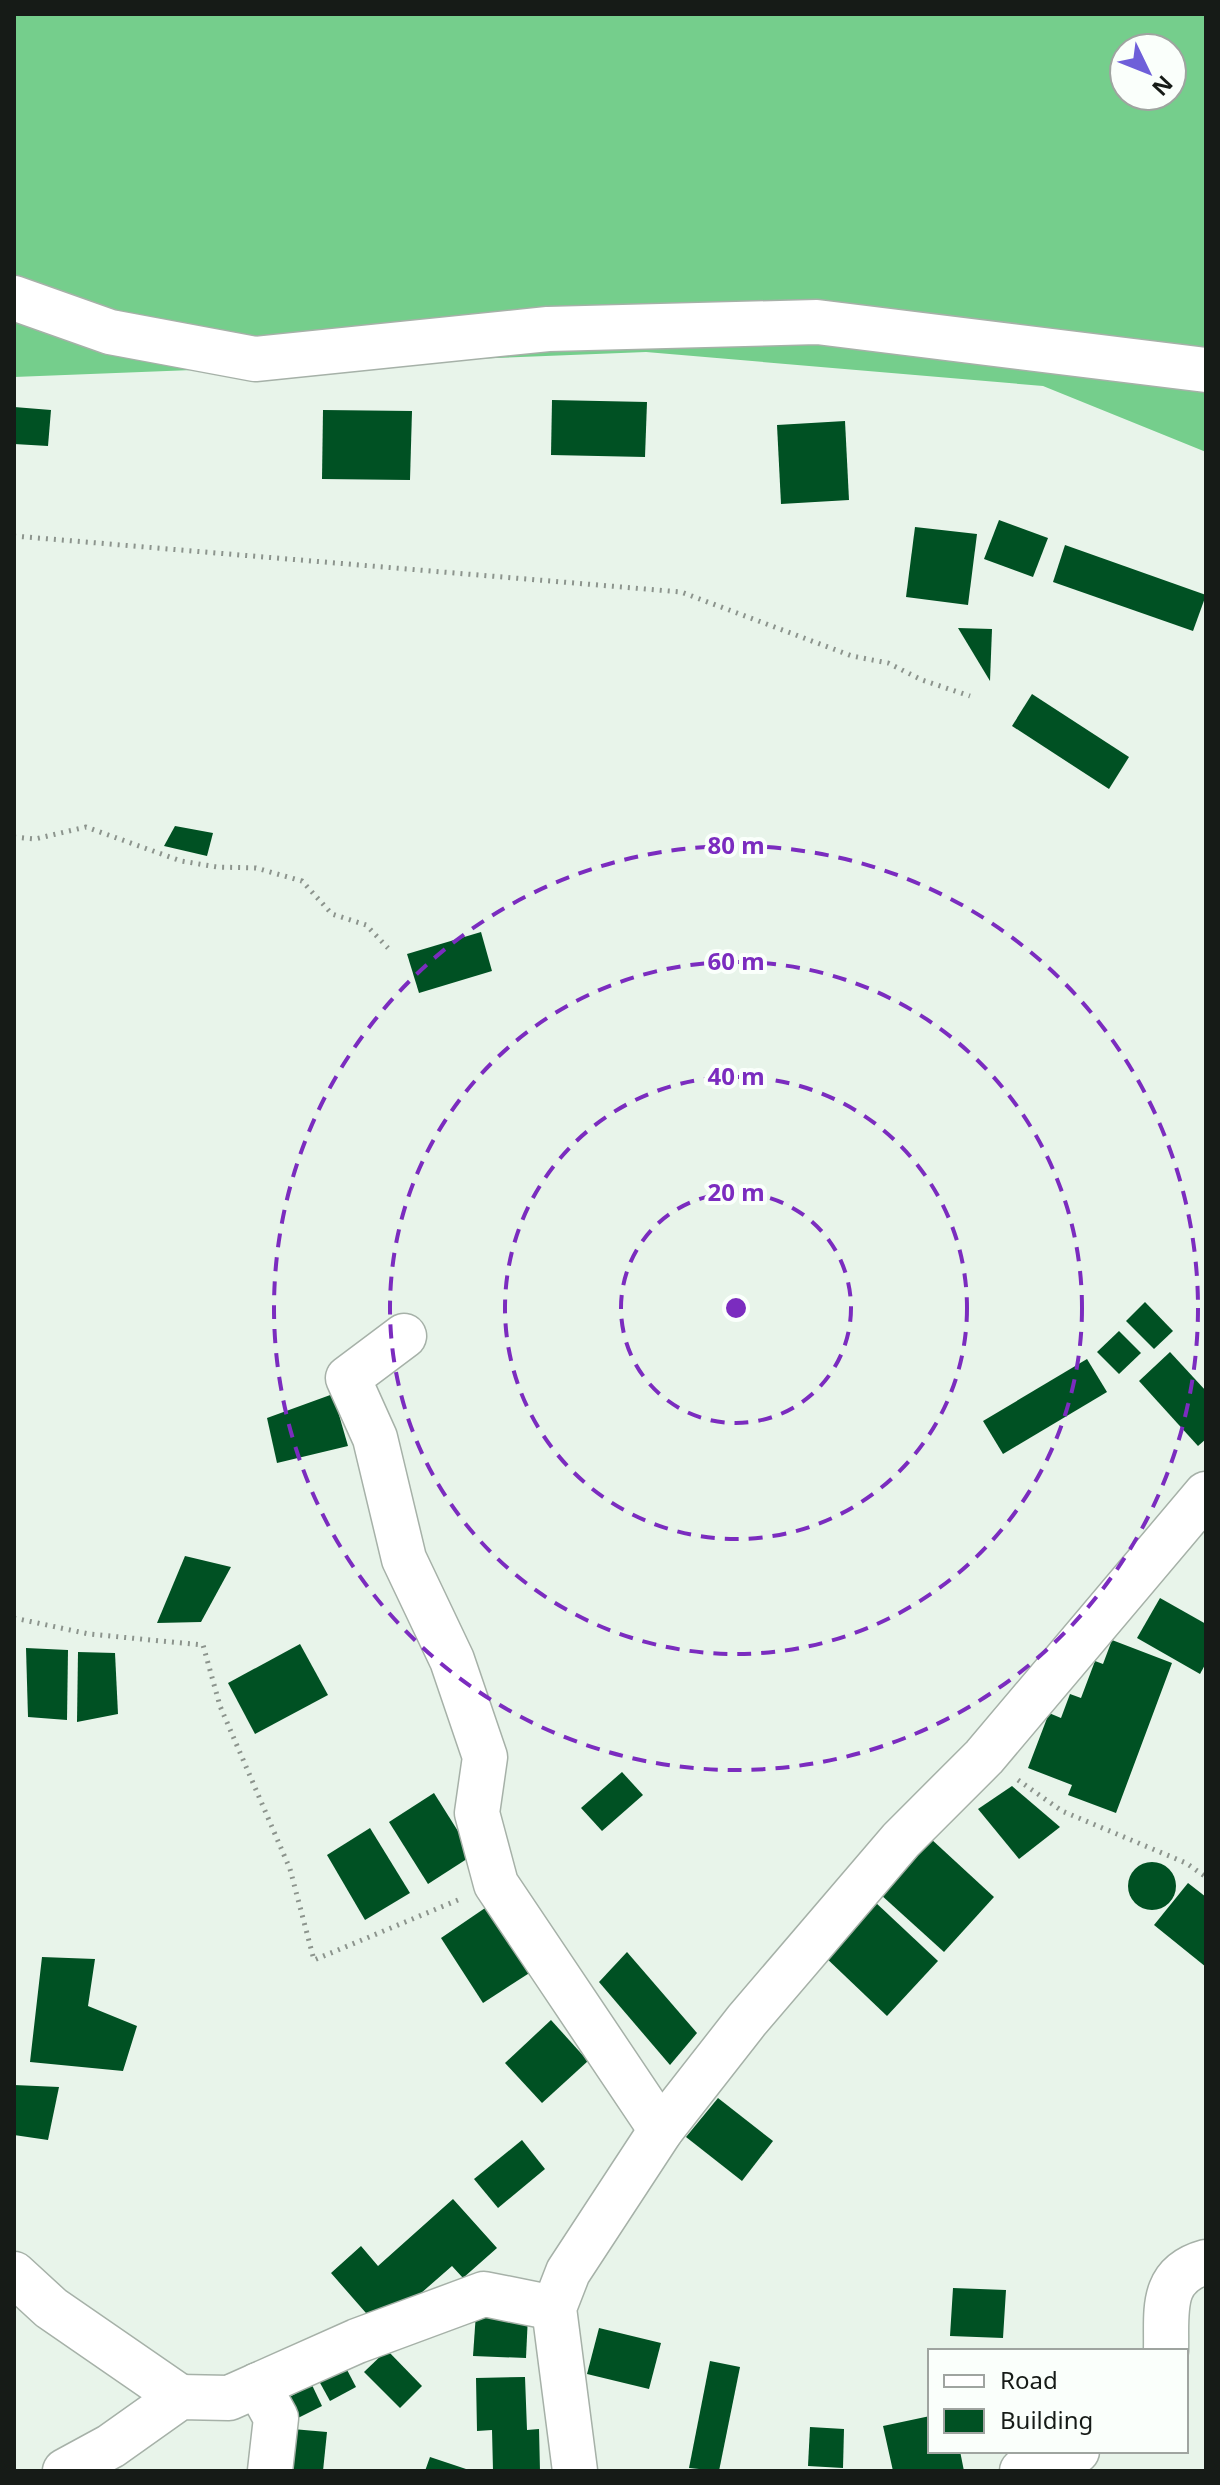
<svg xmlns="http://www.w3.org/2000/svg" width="1220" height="2485" font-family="'Noto Sans',sans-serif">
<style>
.forest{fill:#75ce8c;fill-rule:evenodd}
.building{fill:#005123}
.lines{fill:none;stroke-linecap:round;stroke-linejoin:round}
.minor-casing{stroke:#a6b1a8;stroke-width:47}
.major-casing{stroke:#a6b1a8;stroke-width:47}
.path{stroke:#8c948d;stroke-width:5;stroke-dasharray:2 6;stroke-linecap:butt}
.minor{stroke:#fff;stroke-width:44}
.major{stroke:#fff;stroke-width:44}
.ring{fill:none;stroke:#7b2cbf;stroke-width:4;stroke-dasharray:14 10}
.centre{fill:#7b2cbf;stroke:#fafffb;stroke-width:4}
.ring-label{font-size:24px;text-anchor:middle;font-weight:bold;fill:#7b2cbf;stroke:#fafffb;stroke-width:8;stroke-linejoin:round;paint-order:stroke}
</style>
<rect width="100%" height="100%" fill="#e8f4ea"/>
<!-- forest -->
<path class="forest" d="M14,14h1192v438l-163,-66 -397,-34 -632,25zM1124,48h48v48h-48z"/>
<!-- building -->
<g class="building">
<path d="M552,400l95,2 -2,55 -94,-2z"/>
<path d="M14,407l37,3 -3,36 -34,-2z"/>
<path d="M323,410l89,1 -2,69 -88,-1z"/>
<path d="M845,421l4,79 -68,4 -4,-79z"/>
<path d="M999,520l49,18 -15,39 -49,-18z"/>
<path d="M915,527l62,7 -9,71 -62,-8z"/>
<path d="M1065,545l141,50 -13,36 -140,-49z"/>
<path d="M958,628l34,1 -2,52z"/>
<path d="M1032,694l97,63 -20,32 -97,-63z"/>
<path d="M175,826l38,7 -6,23 -43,-10z"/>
<path d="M481,932l11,39 -73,22 -12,-39z"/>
<path d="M1145,1302l28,29 -19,18 -28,-28z"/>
<path d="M1119,1331l22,22 -22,21 -22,-22z"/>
<path d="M1170,1352l36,39v48l-8,7 -59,-65z"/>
<path d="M1087,1359l20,33 -104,62 -20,-33z"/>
<path d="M333,1394l15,52 -71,17 -10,-45z"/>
<path d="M185,1556l46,11 -30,55 -44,1z"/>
<path d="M1160,1598l46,26v39l-6,11 -63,-36z"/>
<path d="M1112,1640l60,23 -56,150 -48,-18 4,-10 -44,-17 21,-55 12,5 9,-24 11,4 14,-37 8,3z"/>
<path d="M300,1644l28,51 -73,39 -27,-51z"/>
<path d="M26,1648l42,2 -1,70 -39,-3z"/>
<path d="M78,1652l37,1 3,61 -41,8z"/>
<path d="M622,1772l21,23 -41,36 -21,-23z"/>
<path d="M1012,1786l48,41 -41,32 -41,-50z"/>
<path d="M434,1793l39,62 -45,29 -39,-62z"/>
<path d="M370,1828l40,65 -45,27 -38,-65z"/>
<path d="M930,1838l64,59 -50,55 -64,-58z"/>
<circle cx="1152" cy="1886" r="24"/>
<path d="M1188,1883l18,14v70l-52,-42z"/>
<path d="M874,1901l64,60 -51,55 -64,-61z"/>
<path d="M488,1906l43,66 -48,31 -42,-65z"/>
<path d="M627,1952l70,81 -27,32 -71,-83z"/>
<path d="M42,1957l53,2 -7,47 49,20 -14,45 -93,-9z"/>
<path d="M551,2020l37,41 -46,42 -37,-40z"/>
<path d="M14,2085l45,2 -11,53 -34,-5z"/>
<path d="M718,2098l55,43 -31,40 -56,-44z"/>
<path d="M522,2140l23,29 -47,39 -24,-29z"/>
<path d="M453,2199l44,49 -34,30 -11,-12 -72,63 -49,-56 30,-27 17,20z"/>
<path d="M953,2288l53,2 -3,48 -53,-2z"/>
<path d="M476,2313l52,2 -2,43 -53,-2z"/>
<path d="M599,2328l62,15 -12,46 -62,-15z"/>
<path d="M387,2350l35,36 -22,22 -36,-36z"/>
<path d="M710,2361l30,6 -21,104 -30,-3z"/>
<path d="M345,2366l11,21 -26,14 -11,-20z"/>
<path d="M525,2377l2,53 12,-1 1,42h-47l-1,-41 -15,1 -1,-53z"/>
<path d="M312,2385l10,21 -34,17 -10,-20z"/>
<path d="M930,2416v35h30l4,20h-71l-10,-45z"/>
<path d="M810,2427l34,2 -1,39 -35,-2z"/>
<path d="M281,2428l46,4 -4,39h-46z"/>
<path d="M430,2457l39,13v1h-44z"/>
</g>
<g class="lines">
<defs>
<g id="minor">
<path d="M14,298l96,34 145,27 293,-30 269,-7 389,48"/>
<path d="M404,1336l-56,42 27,60 29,121 48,101 33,97 -8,56 19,71 165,246"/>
<path d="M14,2274l37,34 129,89"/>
<path d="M1166,2351c1,-39 -7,-76 40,-89"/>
<path d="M258,2385l18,33 -6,53"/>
<path d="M65,2471l46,-25 69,-49 49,1 128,-57 127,-47 70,14"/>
<path d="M1022,2471l55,-20"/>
</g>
<path id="major" d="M575,2471l-21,-163 14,-36 93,-142 86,-110 154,-180 83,-83 222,-263"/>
</defs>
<!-- minor casing -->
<use href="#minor" class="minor-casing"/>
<!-- major casing -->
<use href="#major" class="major-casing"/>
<!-- path -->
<g class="path">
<path d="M14,536l667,56 171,64 36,7 34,17 48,16"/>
<path d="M14,837l21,2 51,-12 95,34 36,6 39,1 46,13 30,33 34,11 22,23"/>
<path d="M14,1618l75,16 114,11 17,61 70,163 24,91 144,-60"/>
<path d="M1018,1780l44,31 124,52 20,14"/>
</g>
<!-- minor -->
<use href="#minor" class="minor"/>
<!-- major -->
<use href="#major" class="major"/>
</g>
<!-- distance rings -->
<g class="ring">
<circle cx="736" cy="1308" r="115"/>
<circle cx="736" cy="1308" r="231"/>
<circle cx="736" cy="1308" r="346"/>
<circle cx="736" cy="1308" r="462"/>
</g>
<circle cx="736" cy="1308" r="12" class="centre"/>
<g class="ring-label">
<text x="736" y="854">80 m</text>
<text x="736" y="970">60 m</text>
<text x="736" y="1085">40 m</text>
<text x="736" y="1201">20 m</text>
</g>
<!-- border -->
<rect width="1220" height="2485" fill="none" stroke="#161b17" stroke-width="32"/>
<!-- legend -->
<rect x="928" y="2349" width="260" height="104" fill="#fafffb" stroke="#9fa4a0" stroke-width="2"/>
<rect x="944" y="2375" width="40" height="12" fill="#ffffff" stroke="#9fa4a0" stroke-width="2"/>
<text x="1000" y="2389" font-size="24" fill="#161b17">Road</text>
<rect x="944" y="2409" width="40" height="24" fill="#005123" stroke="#9fa4a0" stroke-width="2"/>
<text x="1000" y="2429" font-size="24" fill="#161b17">Building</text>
<!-- north arrow -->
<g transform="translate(1148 72) rotate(133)"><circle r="38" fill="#fafffb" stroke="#9fa4a0" stroke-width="2"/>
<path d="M0-6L14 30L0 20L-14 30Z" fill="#6e5fd9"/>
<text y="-12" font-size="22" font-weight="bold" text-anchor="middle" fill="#161b17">N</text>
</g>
</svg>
